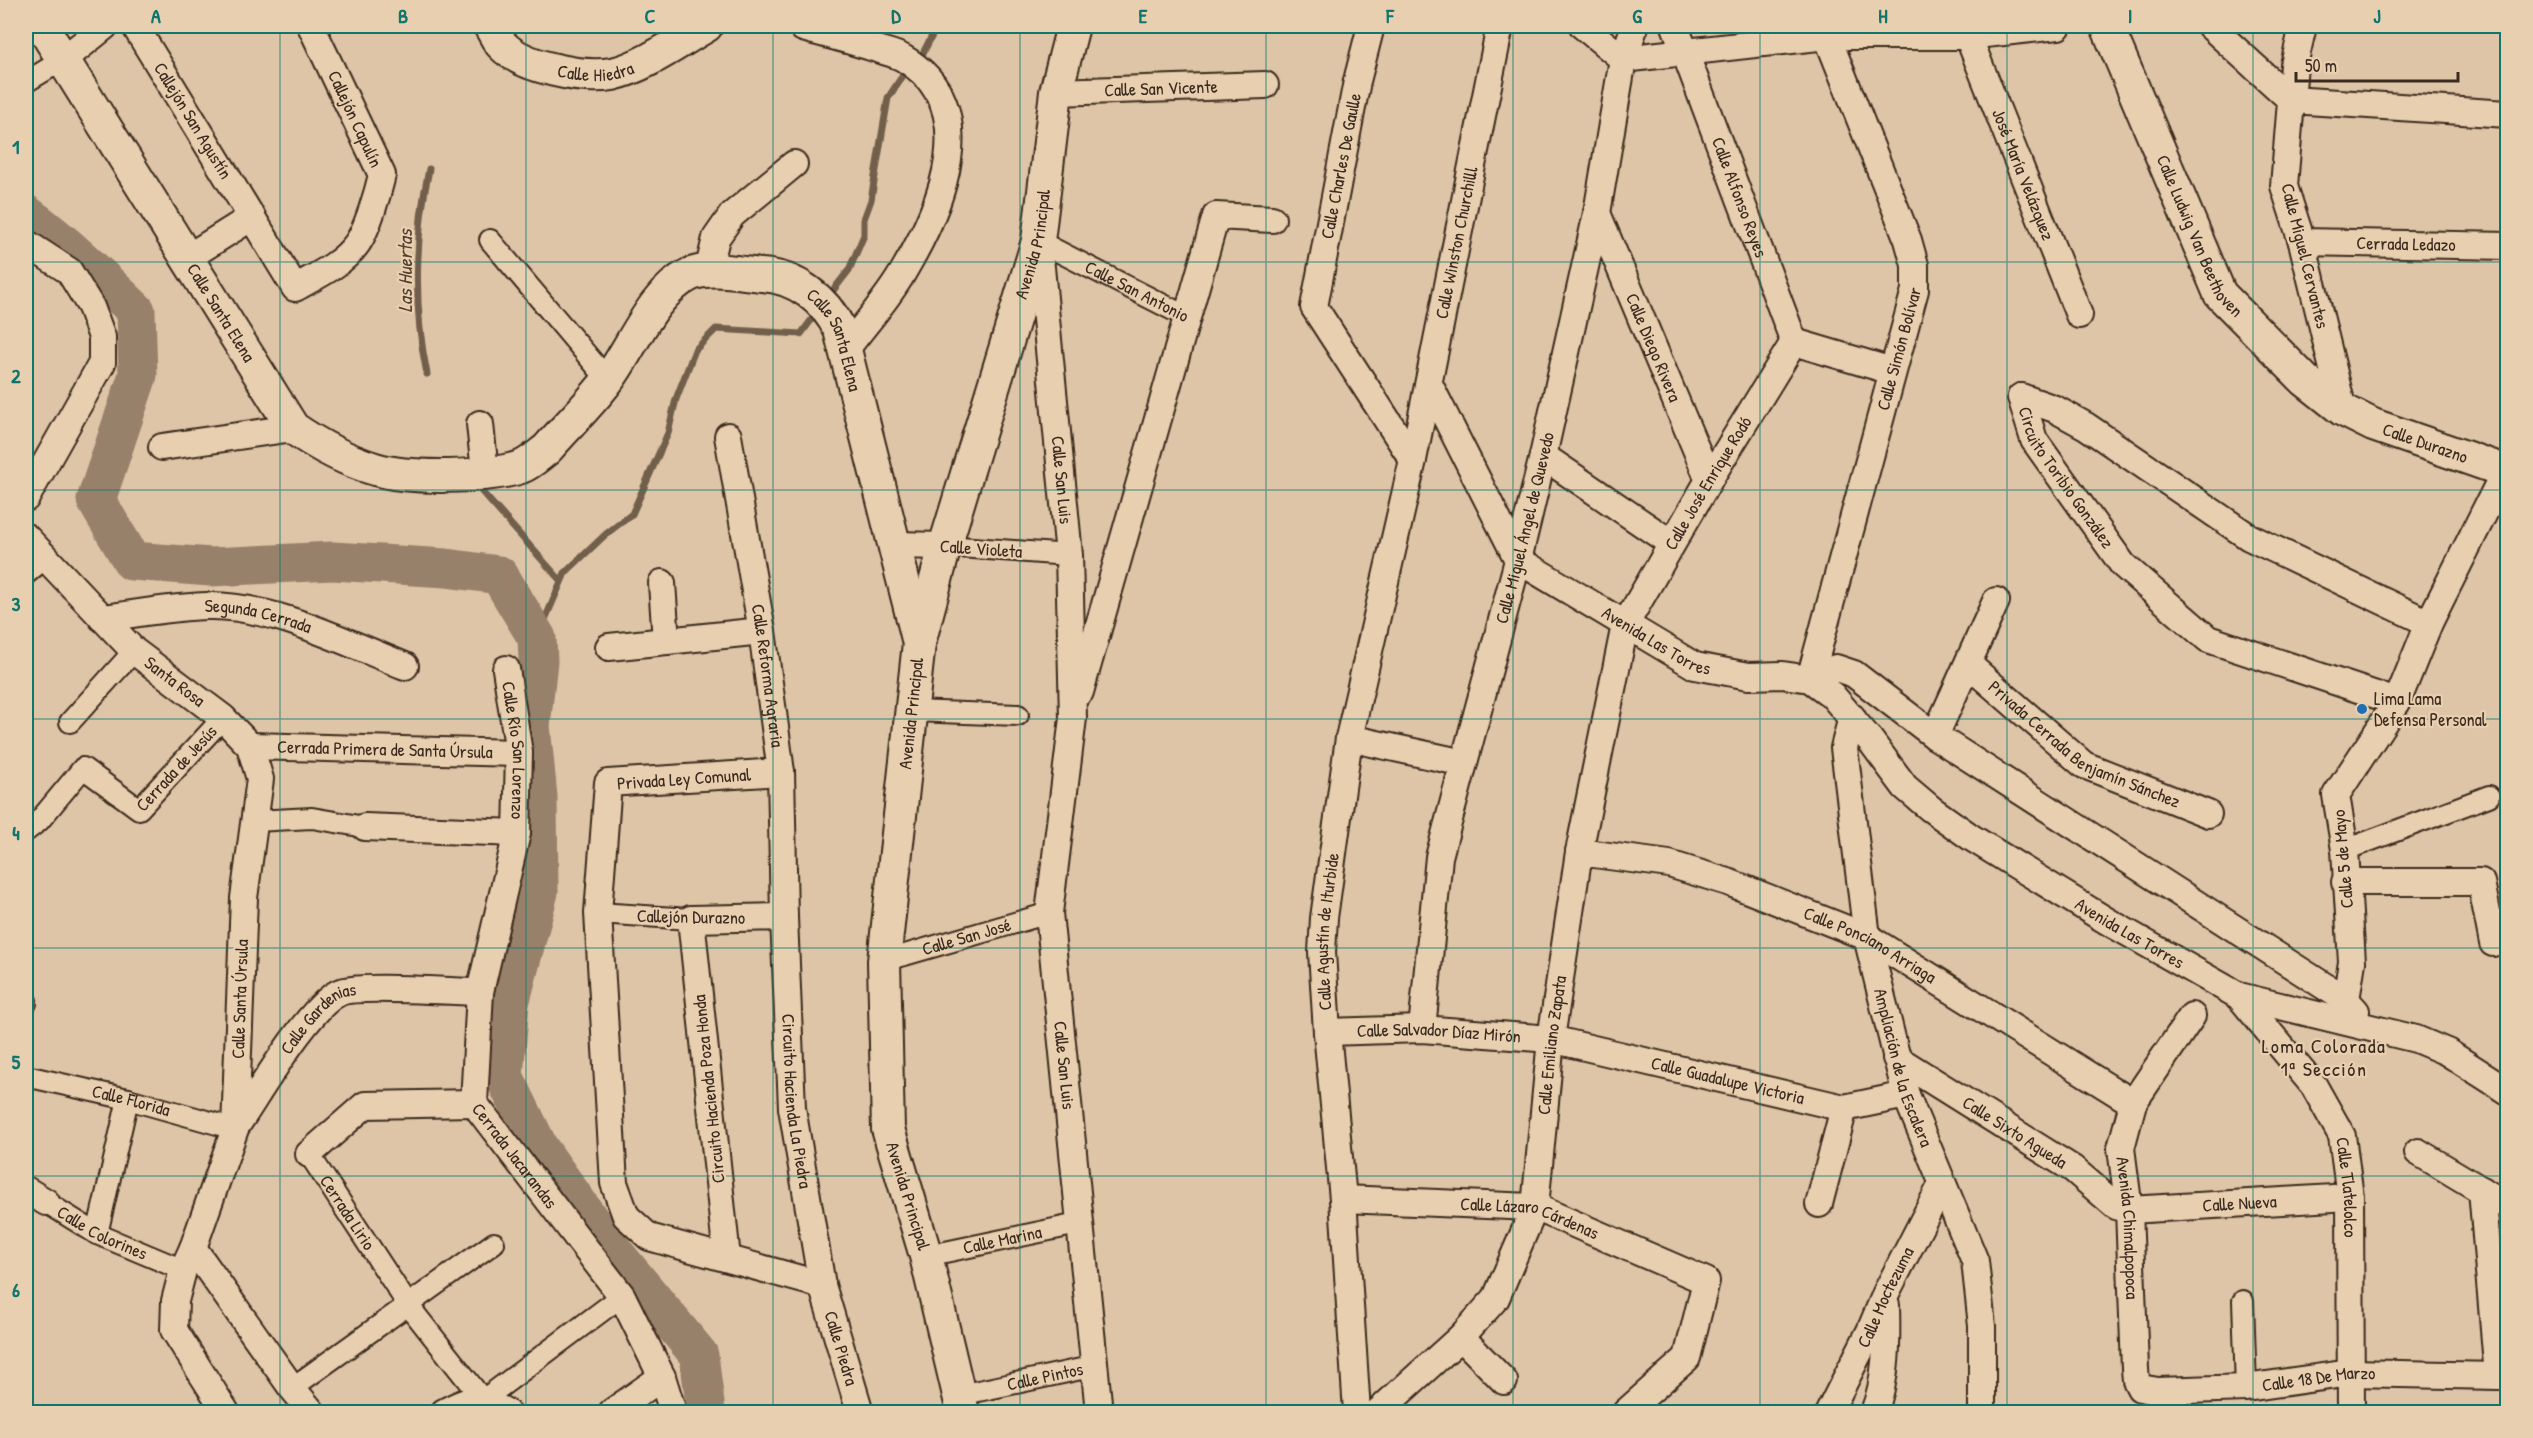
<svg xmlns="http://www.w3.org/2000/svg" width="2533" height="1438" font-family="'Patrick Hand',sans-serif">
<style>
.lines{fill:none;stroke-linecap:round;stroke-linejoin:round}
.stream{stroke:#725e4c;stroke-width:7}
.river{stroke:#97816b;stroke-width:39}
.pedestrian-casing{stroke:#3b2a1e;stroke-width:24}
.minor-casing{stroke:#3b2a1e;stroke-width:30}
.tertiary-casing{stroke:#3b2a1e;stroke-width:36}
.pedestrian{stroke:#e8cfb0;stroke-width:20}
.minor{stroke:#e8cfb0;stroke-width:26}
.tertiary{stroke:#e8cfb0;stroke-width:32}
.grid{fill:none;stroke:#0f766e;stroke-width:1.5;stroke-opacity:0.55}
.poi-dot{fill:#1f6fb2;stroke:#e8cfb0;stroke-width:2}
.labels{text-anchor:middle;stroke-width:4.5;stroke-linejoin:round;paint-order:stroke}
.street-label{font-size:18px;fill:#3b2a1e;stroke:#e8cfb0}
.poi-label{font-size:18px;fill:#3b2a1e;stroke:#e8cfb0;text-anchor:start}
.water-label{font-size:20px;font-style:italic;fill:#524031;stroke:#e8cfb0}
.neighbourhood-label{font-size:20px;letter-spacing:1.5px;fill:#3b2a1e;stroke:#e8cfb0}
.neatline{fill:none;stroke:#0f766e;stroke-width:2}
.grid-label{font-size:20px;text-anchor:middle;font-weight:bold;fill:#0f766e}
</style>
<rect width="100%" height="100%" fill="#dec5a7"/>
<filter id="ink" filterUnits="userSpaceOnUse"><feTurbulence type="fractalNoise" baseFrequency=".0167" numOctaves="2"/><feDisplacementMap in="SourceGraphic" scale="12" xChannelSelector="R" yChannelSelector="G"/><feConvolveMatrix kernelMatrix="1 2 1 2 8 2 1 2 1" color-interpolation-filters="sRGB"/></filter>
<g filter="url(#ink)">
<g class="lines">
<!-- stream -->
<g class="stream">
<path d="M915,61l8,-8 14,-27"/>
<path d="M828,297l21,-27 15,-35v-16l7,-19 17,-102 19,-29"/>
<path d="M427,374c-14,-66 -12,-139 2,-205"/>
<path d="M482,492l79,89"/>
<path d="M537,638l28,-65 41,-39 26,-20 36,-81 8,-34 19,-49 21,-21 85,5 17,-23"/>
</g>
<!-- river -->
<path class="river" d="M26,214c40,29 75,63 110,97l2,64 -42,125 36,61 79,6 122,-6 113,7 53,7 38,63 1,23 -7,65 7,71 1,95 -29,111 -6,73 35,72 64,91 96,116 7,57"/>
<defs>
<g id="pedestrian">
<path d="M26,82l38,-23"/>
<path d="M490,240l118,140"/>
<path id="s1" d="M1038,241l149,76"/>
<path d="M945,546l124,9"/>
<path d="M26,574l20,-17"/>
<path d="M913,711l105,4"/>
<path d="M70,722l64,-71"/>
<path d="M255,821l57,-3 53,9"/>
<path id="s2" d="M26,831l13,-10 44,-53 56,41 84,-91"/>
<path d="M2345,850l144,-54"/>
<path d="M598,913l93,6"/>
<path id="s3" d="M884,961l165,-48"/>
<path d="M26,1003v-2"/>
<path id="s4" d="M26,1076l102,23 107,30"/>
<path id="s5" d="M309,1154l99,151 75,95 139,-104"/>
<path id="s6" d="M36,1196l61,38 86,36"/>
<path d="M97,1234l31,-135"/>
<path id="s7" d="M926,1256l152,-32"/>
<path d="M2243,1301l3,87"/>
<path d="M292,1388l202,-145"/>
<path id="s8" d="M960,1395l135,-29"/>
</g>
<g id="minor">
<path id="s9" d="M135,26l160,262c21,-12 46,-23 61,-43 11,-14 22,-53 26,-70l-71,-149"/>
<path d="M1371,26l-14,55 -43,226 99,153"/>
<path d="M1583,26l40,33 204,-23h140l91,-10"/>
<path id="s10" d="M1675,26l119,316"/>
<path id="s11" d="M1964,26l115,289"/>
<path d="M2210,26l81,74 217,14"/>
<path d="M2303,26l-9,39 -10,121 18,56 41,168"/>
<path d="M803,28c25,7 50,13 74,21 9,3 19,5 26,9 83,48 37,152 0,214 -16,28 -40,54 -59,80"/>
<path d="M64,59l41,-33"/>
<path id="s12" d="M1056,92l209,-7"/>
<path id="s13" d="M1597,213l112,267"/>
<path id="s14" d="M2302,242l206,4"/>
<path d="M26,243l43,28 22,36 11,30v26l-76,135"/>
<path id="s15" d="M1039,247l30,308 4,163 -24,195 50,499"/>
<path d="M187,258l65,-41"/>
<path d="M708,272l8,-34 16,-23 62,-51"/>
<path d="M1794,342l98,29"/>
<path id="s16" d="M1429,384l89,176 177,106 54,10 34,-1 27,4 22,16 38,45 35,47 26,22 41,29 135,83 132,75 177,43 31,13 61,39"/>
<path id="s17" d="M2021,397l13,43 89,125 85,74 189,63"/>
<path d="M2021,397l34,12 31,17 163,111 180,86"/>
<path d="M480,424l5,48"/>
<path id="s18" d="M728,436l34,195 19,141 3,145 8,191 30,177 38,127"/>
<path d="M162,447l131,-19"/>
<path d="M1543,456l128,87"/>
<path id="s19" d="M26,537l108,114 89,67 27,28 10,33 -16,119 -9,231 -42,119 -10,22 -8,31 -1,29 52,82"/>
<path d="M893,545l52,1"/>
<path d="M662,583l4,58"/>
<path id="s20" d="M102,618c34,-4 70,-11 105,-12 63,-2 140,37 198,60"/>
<path d="M609,647l153,-16"/>
<path id="s21" d="M1969,665l115,100 124,49"/>
<path id="s22" d="M506,669l13,84 -2,80 -37,159 -6,111 148,193 40,81 11,35"/>
<path id="s23" d="M1810,679l105,-389v-25l-7,-25 -85,-214"/>
<path d="M1810,679l26,-11 18,6 81,62 411,264"/>
<path d="M1080,692l136,-476 56,3"/>
<path id="s24" d="M1852,717l-8,31 23,189 39,158 69,166 7,65v86"/>
<path d="M1935,736l61,-135"/>
<path d="M1349,738l115,25"/>
<path id="s25" d="M250,746l269,7"/>
<path d="M781,772l-173,11 -10,130 16,270 12,33 23,21 173,48"/>
<path d="M365,827l152,6"/>
<path id="s26" d="M1579,852l90,12 59,18 139,55 266,166"/>
<path d="M2345,882h136l12,61"/>
<path id="s27" d="M2239,996l75,90 28,50 8,61 1,215"/>
<path d="M2356,1011l-10,-11 6,-38 -7,-112 -9,-55 61,-93 32,-79 76,-152"/>
<path id="s28" d="M2192,1016l-59,87 -12,45 8,62 6,159 1,11 4,8 18,3 88,-3 104,-15 148,3 -16,-186"/>
<path id="s29" d="M1422,1029l17,-172 79,-297 25,-104 54,-243 26,-154 12,-33"/>
<path id="s30" d="M1327,1032l95,-3 129,10 293,69 62,-13"/>
<path id="s31" d="M1896,1058l177,111 43,37 13,4 221,-13"/>
<path id="s32" d="M235,1128c22,-32 72,-119 103,-135 16,-9 118,-1 142,-1"/>
<path d="M2418,1152l90,54"/>
<path d="M309,1154l56,-49 109,-2"/>
<path d="M26,1190l20,12"/>
<path id="s33" d="M1343,1199l192,8 171,74 -19,77 -61,54"/>
<path d="M1819,1204l25,-96"/>
<path d="M193,1248l99,140 20,24"/>
<path d="M727,1258l-36,-339 93,-2"/>
<path d="M1461,1337l43,44"/>
<path d="M444,1412c29,-15 34,-15 62,0"/>
<path d="M612,1412l50,-35"/>
<path id="s34" d="M1357,1412l-14,-213 -16,-167 -5,-80 2,-34 25,-180 64,-278 87,-434"/>
<path id="s35" d="M1378,1412l83,-75 35,-39 39,-91 16,-168 28,-187 46,-227 84,-145 85,-138"/>
<path id="s36" d="M1829,1412l41,-81 16,-38 56,-109"/>
<path d="M1874,1412c13,-33 13,-71 12,-107"/>
</g>
<g id="tertiary">
<path id="s37" d="M42,26l251,402c26,18 52,32 82,41 33,10 113,9 146,-2 10,-4 18,-12 26,-18 20,-23 43,-45 61,-69 24,-32 44,-87 81,-105 19,-9 51,-2 73,0 34,2 63,24 78,55l79,313"/>
<path id="s38" d="M490,26c4,6 7,14 12,19 20,22 81,34 110,29 30,-6 68,-33 94,-48"/>
<path id="s39" d="M2107,26l113,268 85,86 38,30 30,15 135,47"/>
<path id="s40" d="M963,1412l-37,-156 -38,-127 -4,-168 35,-318 26,-97 93,-305 18,-149 17,-66"/>
</g>
</defs>
<!-- pedestrian casing -->
<use href="#pedestrian" class="pedestrian-casing"/>
<!-- minor casing -->
<use href="#minor" class="minor-casing"/>
<!-- tertiary casing -->
<use href="#tertiary" class="tertiary-casing"/>
<!-- pedestrian -->
<use href="#pedestrian" class="pedestrian"/>
<!-- minor -->
<use href="#minor" class="minor"/>
<!-- tertiary -->
<use href="#tertiary" class="tertiary"/>
</g>
</g>
<!-- grid -->
<path class="grid" d="M280,26v1386M526,26v1386M773,26v1386M1020,26v1386M1266,26v1386M1513,26v1386M1760,26v1386M2007,26v1386M2253,26v1386M26,262h2482M26,490h2482M26,719h2482M26,948h2482M26,1176h2482"/>
<!-- markers -->
<circle class="poi-dot" cx="2362" cy="709" r="6"/>
<g class="labels">
<!-- street labels -->
<g class="street-label">
<text dy="6" stroke="none"><textPath href="#s38" startOffset="123">Calle Hiedra</textPath></text>
<text dy="6" stroke="none"><textPath href="#s12" startOffset="105">Calle San Vicente</textPath></text>
<text transform="translate(355 119) rotate(65)" y="6">Callejón Capulín</text>
<text dy="6" stroke="none"><textPath href="#s9" startOffset="111">Callejón San Agustín</textPath></text>
<text transform="translate(1341 166) rotate(-79)" y="6">Calle Charles De Gaulle</text>
<text dy="6" stroke="none"><textPath href="#s11" startOffset="160">José María Velázquez</textPath></text>
<text dy="6" stroke="none"><textPath href="#s10" startOffset="183">Calle Alfonso Reyes</textPath></text>
<text dy="6" stroke="none"><textPath href="#s39" startOffset="230">Calle Ludwig Van Beethoven</textPath></text>
<text dy="6" stroke="none"><textPath href="#s34" startOffset="1184">Calle Winston Churchilll</textPath></text>
<text dy="6" stroke="none"><textPath href="#s14" startOffset="104">Cerrada Ledazo</textPath></text>
<text dy="6" stroke="none"><textPath href="#s40" startOffset="1196">Avenida Principal</textPath></text>
<text transform="translate(2305 256) rotate(76)" y="6">Calle Miguel Cervantes</text>
<text dy="6" stroke="none"><textPath href="#s1" startOffset="111">Calle San Antonio</textPath></text>
<text dy="6" stroke="none"><textPath href="#s37" startOffset="338">Calle Santa Elena</textPath></text>
<text dy="6" stroke="none"><textPath href="#s37" startOffset="1152">Calle Santa Elena</textPath></text>
<text dy="6" stroke="none"><textPath href="#s13" startOffset="146">Calle Diego Rivera</textPath></text>
<text dy="6" stroke="none"><textPath href="#s23" startOffset="342">Calle Simón Bolívar</textPath></text>
<text dy="6" stroke="none"><textPath href="#s39" startOffset="549">Calle Durazno</textPath></text>
<text dy="6" stroke="none"><textPath href="#s17" startOffset="93">Circuito Toribio González</textPath></text>
<text dy="6" stroke="none"><textPath href="#s15" startOffset="234">Calle San Luis</textPath></text>
<text dy="6" stroke="none"><textPath href="#s35" startOffset="1017">Calle José Enrique Rodó</textPath></text>
<text dy="6" stroke="none"><textPath href="#s29" startOffset="513">Calle Miguel Ángel de Quevedo</textPath></text>
<text transform="translate(981 549) rotate(4)" y="6">Calle Violeta</text>
<text dy="6" stroke="none"><textPath href="#s20" startOffset="158">Segunda Cerrada</textPath></text>
<text dy="6" stroke="none"><textPath href="#s16" startOffset="358">Avenida Las Torres</textPath></text>
<text dy="6" stroke="none"><textPath href="#s18" startOffset="243">Calle Reforma Agraria</textPath></text>
<text dy="6" stroke="none"><textPath href="#s19" startOffset="208">Santa Rosa</textPath></text>
<text dy="6" stroke="none"><textPath href="#s40" startOffset="710">Avenida Principal</textPath></text>
<text dy="6" stroke="none"><textPath href="#s21" startOffset="142">Privada Cerrada Benjamín Sánchez</textPath></text>
<text dy="6" stroke="none"><textPath href="#s25" startOffset="135">Cerrada Primera de Santa Úrsula</textPath></text>
<text dy="6" stroke="none"><textPath href="#s22" startOffset="82">Calle Río San Lorenzo</textPath></text>
<text dy="6" stroke="none"><textPath href="#s2" startOffset="210">Cerrada de Jesús</textPath></text>
<text transform="translate(684 779) rotate(-4)" y="6">Privada Ley Comunal</text>
<text transform="translate(2343 859) rotate(-95)" y="6">Calle 5 de Mayo</text>
<text transform="translate(691 917) rotate(1)" y="6">Callejón Durazno</text>
<text dy="6" stroke="none"><textPath href="#s34" startOffset="482">Calle Agustín de Iturbide</textPath></text>
<text dy="6" stroke="none"><textPath href="#s16" startOffset="933">Avenida Las Torres</textPath></text>
<text dy="6" stroke="none"><textPath href="#s3" startOffset="86">Calle San José</textPath></text>
<text dy="6" stroke="none"><textPath href="#s26" startOffset="308">Calle Ponciano Arriaga</textPath></text>
<text transform="translate(240 999) rotate(-88)" y="6">Calle Santa Úrsula</text>
<text dy="6" stroke="none"><textPath href="#s32" startOffset="140">Calle Gardenias</textPath></text>
<text dy="6" stroke="none"><textPath href="#s30" startOffset="112">Calle Salvador Díaz Mirón</textPath></text>
<text dy="6" stroke="none"><textPath href="#s35" startOffset="426">Calle Emiliano Zapata</textPath></text>
<text dy="6" stroke="none"><textPath href="#s15" startOffset="822">Calle San Luis</textPath></text>
<text dy="6" stroke="none"><textPath href="#s24" startOffset="358">Ampliación de la Escalera</textPath></text>
<text dy="6" stroke="none"><textPath href="#s30" startOffset="406">Calle Guadalupe Victoria</textPath></text>
<text transform="translate(709 1089) rotate(-96)" y="6">Circuito Hacienda Poza Honda</text>
<text dy="6" stroke="none"><textPath href="#s4" startOffset="108">Calle Florida</textPath></text>
<text dy="6" stroke="none"><textPath href="#s18" startOffset="670">Circuito Hacienda La Piedra</textPath></text>
<text dy="6" stroke="none"><textPath href="#s31" startOffset="140">Calle Sixto Agueda</textPath></text>
<text dy="6" stroke="none"><textPath href="#s22" startOffset="506">Cerrada Jacarandas</textPath></text>
<text dy="6" stroke="none"><textPath href="#s27" startOffset="226">Calle Tlatelolco</textPath></text>
<text transform="translate(908 1196) rotate(73)" y="6">Avenida Principal</text>
<text dy="6" stroke="none"><textPath href="#s31" startOffset="390">Calle Nueva</textPath></text>
<text dy="6" stroke="none"><textPath href="#s5" startOffset="70">Cerrada Lirio</textPath></text>
<text dy="6" stroke="none"><textPath href="#s33" startOffset="189">Calle Lázaro Cárdenas</textPath></text>
<text dy="6" stroke="none"><textPath href="#s28" startOffset="232">Avenida Chimalpopoca</textPath></text>
<text dy="6" stroke="none"><textPath href="#s6" startOffset="76">Calle Colorines</textPath></text>
<text dy="6" stroke="none"><textPath href="#s7" startOffset="78">Calle Marina</textPath></text>
<text dy="6" stroke="none"><textPath href="#s36" startOffset="128">Calle Moctezuma</textPath></text>
<text dy="6" stroke="none"><textPath href="#s18" startOffset="922">Calle Piedra</textPath></text>
<text dy="6" stroke="none"><textPath href="#s8" startOffset="87">Calle Pintos</textPath></text>
<text dy="6" stroke="none"><textPath href="#s28" startOffset="573">Calle 18 De Marzo</textPath></text>
</g>
<!-- poi labels -->
<g class="poi-label">
<text x="2374" y="705">Lima Lama<tspan x="2374" dy="21">Defensa Personal</tspan></text>
</g>
<!-- water labels -->
<g class="water-label">
<text transform="translate(405 271) rotate(-90)" y="7">Las Huertas</text>
</g>
<!-- neighbourhood labels -->
<g class="neighbourhood-label">
<text x="2324" y="1053">Loma Colorada<tspan x="2324" dy="23">1ª Sección</tspan></text>
</g>
</g>
<!-- margin -->
<rect width="2533" height="1438" fill="none" stroke="#e8cfb0" stroke-width="66"/>
<!-- scale -->
<path d="M2296 72v9h162v-9" fill="none" stroke="#3b2a1e" stroke-width="3"/>
<text x="2305" y="72" font-size="18" fill="#3b2a1e" stroke="#e8cfb0" stroke-width="4.5" paint-order="stroke">50 m</text>
<rect x="33" y="33" width="2467" height="1372" class="neatline"/>
<g class="grid-label">
<text x="156" y="23">A</text>
<text x="403" y="23">B</text>
<text x="650" y="23">C</text>
<text x="896" y="23">D</text>
<text x="1143" y="23">E</text>
<text x="1390" y="23">F</text>
<text x="1637" y="23">G</text>
<text x="1883" y="23">H</text>
<text x="2130" y="23">I</text>
<text x="2377" y="23">J</text>
<text x="16" y="154">1</text>
<text x="16" y="383">2</text>
<text x="16" y="611">3</text>
<text x="16" y="840">4</text>
<text x="16" y="1069">5</text>
<text x="16" y="1297">6</text>
</g>
</svg>
